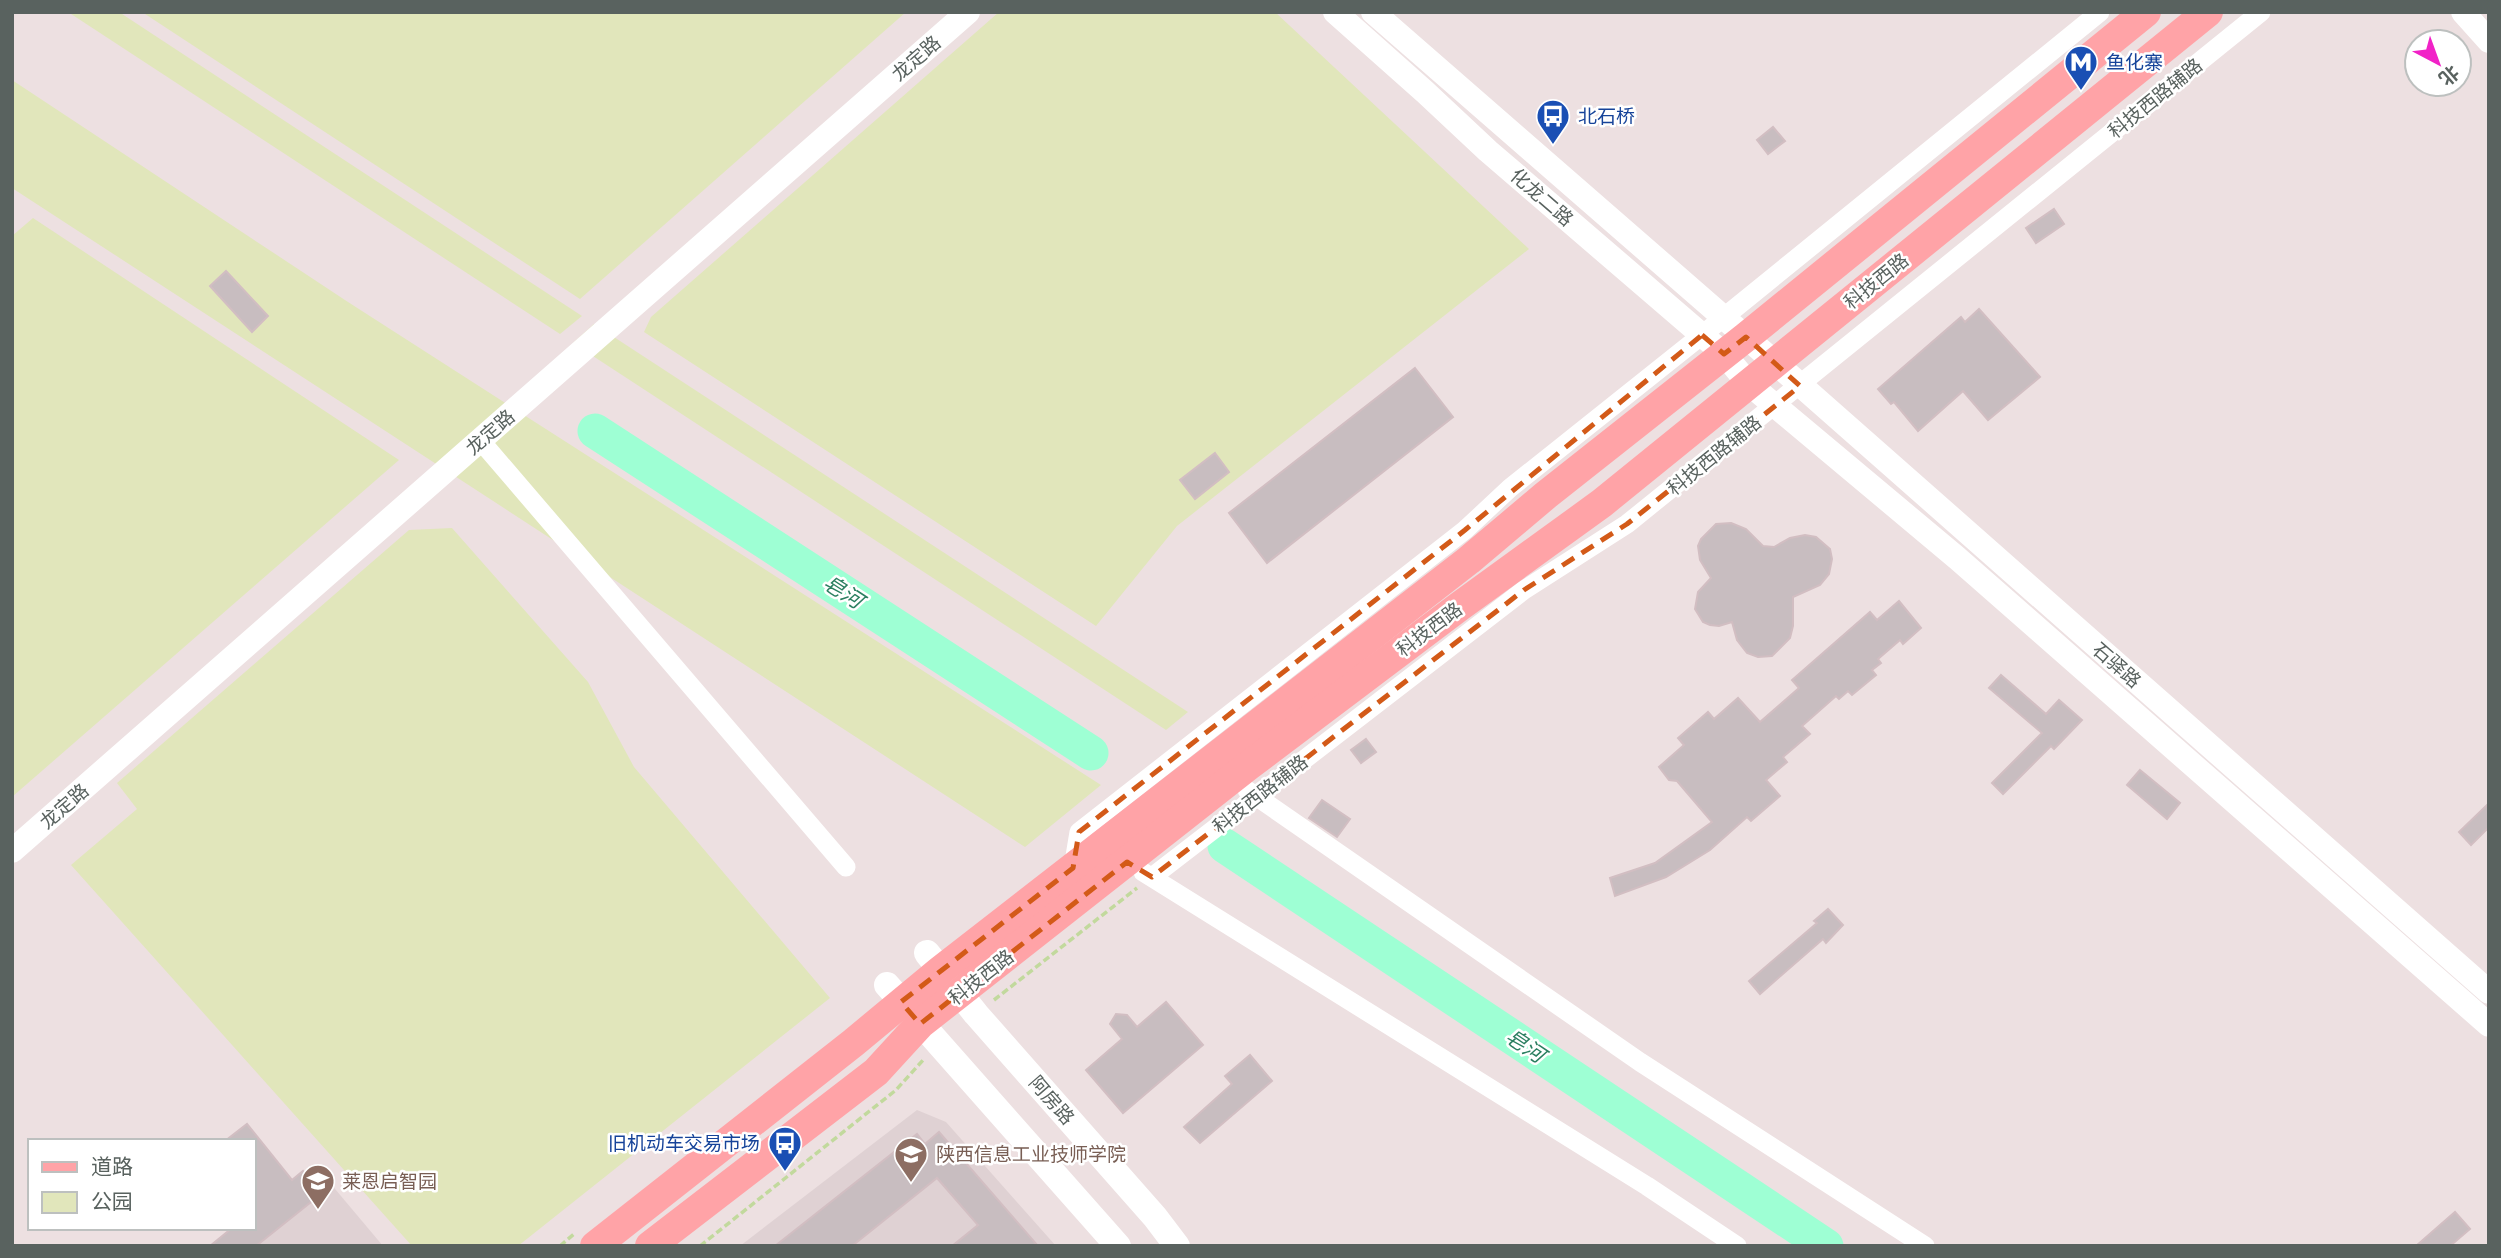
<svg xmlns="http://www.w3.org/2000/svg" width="2501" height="1258" font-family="Helvetica,'Noto Sans SC',sans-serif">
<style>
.education{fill:#dfd1d3}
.green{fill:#e1e6bb;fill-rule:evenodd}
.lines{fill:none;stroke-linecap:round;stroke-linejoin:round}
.river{stroke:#9effd4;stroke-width:35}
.building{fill:#c8bdc0;stroke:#d2bec2;stroke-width:2}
.path{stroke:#c2d99d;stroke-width:3.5;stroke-dasharray:7 3.5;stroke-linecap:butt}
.minor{stroke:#fff;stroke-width:19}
.tertiary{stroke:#fff;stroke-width:24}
.secondary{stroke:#fff;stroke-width:26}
.primary{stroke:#ffa3a7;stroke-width:30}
.marked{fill:none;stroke:#d35a18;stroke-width:5;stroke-dasharray:14 9;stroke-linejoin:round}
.labels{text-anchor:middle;stroke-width:5;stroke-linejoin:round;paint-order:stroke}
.street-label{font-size:19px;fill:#59625f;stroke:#fff}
.transit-label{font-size:19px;fill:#164399;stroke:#fff;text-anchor:start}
.education-label{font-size:19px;fill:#785e54;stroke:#fff;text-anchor:start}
.water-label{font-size:21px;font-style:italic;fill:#2b7f60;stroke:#fff}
</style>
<rect width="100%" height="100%" fill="#ede0e1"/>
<!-- education -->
<g class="education">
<path d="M917,1110l29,12 110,124h-316z"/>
<path d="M325,1177l58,69h-144z"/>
</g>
<!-- green -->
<g class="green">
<path d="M68,12h51l463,304 -22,18z"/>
<path d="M142,12h764l-326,287z"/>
<path d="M999,12h276l254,237 -352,277 -81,100 -452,-294 7,-15z"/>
<path d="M12,80l336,222 753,483 -76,62 -1013,-659zM226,271l42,45 -15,15 -43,-44z"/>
<path d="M33,218l366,242 -387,337v-561z"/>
<path d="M594,324l594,388 -22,18 -593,-387z"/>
<path d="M452,528l136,154 46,85 196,231 -312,248h-106l-341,-381 66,-56 -20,-26 292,-253z"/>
</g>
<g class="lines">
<!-- river -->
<g class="river">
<path d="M595,431l496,322"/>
<path d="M1225,846l601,400"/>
</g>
</g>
<!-- building -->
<g class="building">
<path d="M1773,127l12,14 -17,13 -11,-14z"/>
<path d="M2054,209l10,15 -28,19 -10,-15z"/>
<path d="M226,271l42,45 -16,16 -42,-46z"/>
<path d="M1979,309l61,68 -52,43 -25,-29 -45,40 -24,-29 -3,2 -13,-15 83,-72 4,5z"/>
<path d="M1415,368l38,49 -186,146 -38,-50z"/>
<path d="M1215,453l14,19 -34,27 -15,-19z"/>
<path d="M1731,523l15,6 17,17 11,1 16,-9 15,-3 11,2 14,12 2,10 -3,15 -9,11 -27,12v29l-3,12 -18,18 -14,1 -11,-4 -10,-13 -5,-18 -13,4 -9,-1 -7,-3 -8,-13 3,-17 13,-14 -11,-18 -2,-14 3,-7 15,-15z"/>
<path d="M1899,601l22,27 -18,16 -3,-4 -22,19 3,4 -9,7 4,5 -24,20 -4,-4 -9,8 -3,-3 -34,30 8,8 -27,23 4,5 -21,18 14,16 -29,25 -4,-4 -37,33 -44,27 -51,19 -5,-18 45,-15 57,-41 -35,-41 -8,-1 -10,-13 25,-22 -6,-7 30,-26 6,7 24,-21 22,24 39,-34 -7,-8 78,-68 7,8z"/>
<path d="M2001,675l45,39 13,-14 23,20 -28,29 -3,-3 -48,48 -11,-11 50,-50 -53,-45z"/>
<path d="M1366,739l10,13 -15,11 -10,-13z"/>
<path d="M2140,770l40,33 -13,16 -40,-34z"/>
<path d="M1322,800l28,19 -13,18 -28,-19z"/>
<path d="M2489,803v24l-18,18 -12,-13z"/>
<path d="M1828,909l15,16 -17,18 -3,-4 -63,55 -11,-13 68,-58 -3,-2z"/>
<path d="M1166,1002l37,43 -80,68 -37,-43 36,-31 -12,-15 6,-10 11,1 10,12z"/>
<path d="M1250,1055l22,26 -72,62 -16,-16 48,-43 -7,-8z"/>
<path d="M247,1124l45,56 11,-9 18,23 -65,52h-46l22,-18h22v-87h-29z"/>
<path d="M939,1132l99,114h-86l26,-21 -41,-47 -85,68h-77l142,-112 8,10z"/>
<path d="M2455,1212l15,17 -20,17h-34z"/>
</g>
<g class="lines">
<!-- path -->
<g class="path">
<path d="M994,1000l143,-112"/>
<path d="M560,1246l14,-12"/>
<path d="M700,1246l196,-156 28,-31"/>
</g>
<!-- minor -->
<g class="minor">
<path d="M480,440l366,427"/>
<path d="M1247,790l393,272 285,184"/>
<path d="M1073,868l6,-36 386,-302 45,-42 192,-153 398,-323"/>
<path d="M1143,872l504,314 90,60"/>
<path d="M1152,877l372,-287 103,-66 634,-512"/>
</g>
<!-- tertiary -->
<g class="tertiary">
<path d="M1335,12l90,80 63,59 236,203 24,29 209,175 532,467"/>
<path d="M1373,12l373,325 743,655"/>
<path d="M2463,12l26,29"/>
<path d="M12,851l956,-839"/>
</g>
<!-- secondary -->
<g class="secondary">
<path d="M927,953l49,61 179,203 22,29"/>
<path d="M887,985l231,261"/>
</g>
<!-- primary -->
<g class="primary">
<path d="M595,1246l258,-203 88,-73 528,-410 77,-65 200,-158 400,-325"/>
<path d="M650,1246l226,-174 44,-48 328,-258 212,-160 142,-103 606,-491"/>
</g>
</g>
<!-- marked area -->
<path class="marked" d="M1702,335l22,19 22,-17 54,49 -173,138 -103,66 -372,287 -25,-15 -207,162 -19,-22 172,-134 6,-36 386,-302z"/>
<!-- icons -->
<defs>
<symbol id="metro-pin" viewBox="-11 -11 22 30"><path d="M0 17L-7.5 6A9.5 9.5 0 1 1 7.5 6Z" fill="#1a4fb4" stroke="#fff"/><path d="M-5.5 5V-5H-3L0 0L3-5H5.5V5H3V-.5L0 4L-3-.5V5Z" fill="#fff"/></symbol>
<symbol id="bus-pin" viewBox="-11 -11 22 30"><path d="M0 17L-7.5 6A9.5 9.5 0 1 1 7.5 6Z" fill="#1a4fb4" stroke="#fff"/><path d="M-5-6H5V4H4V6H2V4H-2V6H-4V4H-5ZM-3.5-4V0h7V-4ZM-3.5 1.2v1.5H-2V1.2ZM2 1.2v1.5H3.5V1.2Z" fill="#fff"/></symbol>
<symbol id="university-pin" viewBox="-11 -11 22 30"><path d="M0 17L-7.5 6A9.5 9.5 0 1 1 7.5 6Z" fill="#8d6e63" stroke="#fff"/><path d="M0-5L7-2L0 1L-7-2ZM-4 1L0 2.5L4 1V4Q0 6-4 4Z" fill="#fff"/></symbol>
<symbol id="school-pin" viewBox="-11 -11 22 30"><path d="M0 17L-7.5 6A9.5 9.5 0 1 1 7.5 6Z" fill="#8d6e63" stroke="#fff"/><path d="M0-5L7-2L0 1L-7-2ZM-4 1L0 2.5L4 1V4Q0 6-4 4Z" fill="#fff"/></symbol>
</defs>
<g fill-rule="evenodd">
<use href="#metro-pin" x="2062" y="43" width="38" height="52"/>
<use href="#bus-pin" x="1534" y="97" width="38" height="52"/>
<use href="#bus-pin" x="766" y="1124" width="38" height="52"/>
<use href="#university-pin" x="892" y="1135" width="38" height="52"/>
<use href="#school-pin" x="299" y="1162" width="38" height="52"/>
</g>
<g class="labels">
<!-- street labels -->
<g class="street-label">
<text transform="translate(916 58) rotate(-41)" y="7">龙定路</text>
<text transform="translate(2155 98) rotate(-39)" y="7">科技西路辅路</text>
<text transform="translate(1542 197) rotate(41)" y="7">化龙二路</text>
<text transform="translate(1876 281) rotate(-39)" y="7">科技西路</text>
<text transform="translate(490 432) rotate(-41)" y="7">龙定路</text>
<text transform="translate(1714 455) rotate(-39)" y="7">科技西路辅路</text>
<text transform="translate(1429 629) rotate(-37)" y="7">科技西路</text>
<text transform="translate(2117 665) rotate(41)" y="7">石驿路</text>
<text transform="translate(1260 794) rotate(-38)" y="7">科技西路辅路</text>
<text transform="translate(64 806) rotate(-41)" y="7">龙定路</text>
<text transform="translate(981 977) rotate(-38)" y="7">科技西路</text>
<text transform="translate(1052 1100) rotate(49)" y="7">阿房路</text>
</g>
<!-- transit labels -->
<g class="transit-label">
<text x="2106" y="69">鱼化寨</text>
<text x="1578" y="123">北石桥</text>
<text x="760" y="1150" text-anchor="end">旧机动车交易市场</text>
</g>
<!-- education labels -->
<g class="education-label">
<text x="936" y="1161">陕西信息工业技师学院</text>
<text x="342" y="1188">莱恩启智园</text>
</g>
<!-- water labels -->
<g class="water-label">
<text transform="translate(843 592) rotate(33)" y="7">皂河</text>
<text transform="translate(1525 1046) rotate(34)" y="7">皂河</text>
</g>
</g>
<!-- border -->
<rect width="2501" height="1258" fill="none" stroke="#59625f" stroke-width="28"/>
<!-- legend -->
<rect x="28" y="1139" width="228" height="91" fill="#ffffff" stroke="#bdc0bf" stroke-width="2"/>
<rect x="42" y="1162" width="35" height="10" fill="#ffa3a7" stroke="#bdc0bf" stroke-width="2"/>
<text x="91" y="1174" font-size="21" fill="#59625f">道路</text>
<rect x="42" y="1192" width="35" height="21" fill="#e1e6bb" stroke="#bdc0bf" stroke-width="2"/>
<text x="91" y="1209" font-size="21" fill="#59625f">公园</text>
<!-- north arrow -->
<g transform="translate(2438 63) rotate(139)"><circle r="33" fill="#ffffff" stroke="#bdc0bf" stroke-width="2"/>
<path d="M0-5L12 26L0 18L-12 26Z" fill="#f122c7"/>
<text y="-10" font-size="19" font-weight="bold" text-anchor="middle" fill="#59625f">北</text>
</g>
</svg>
